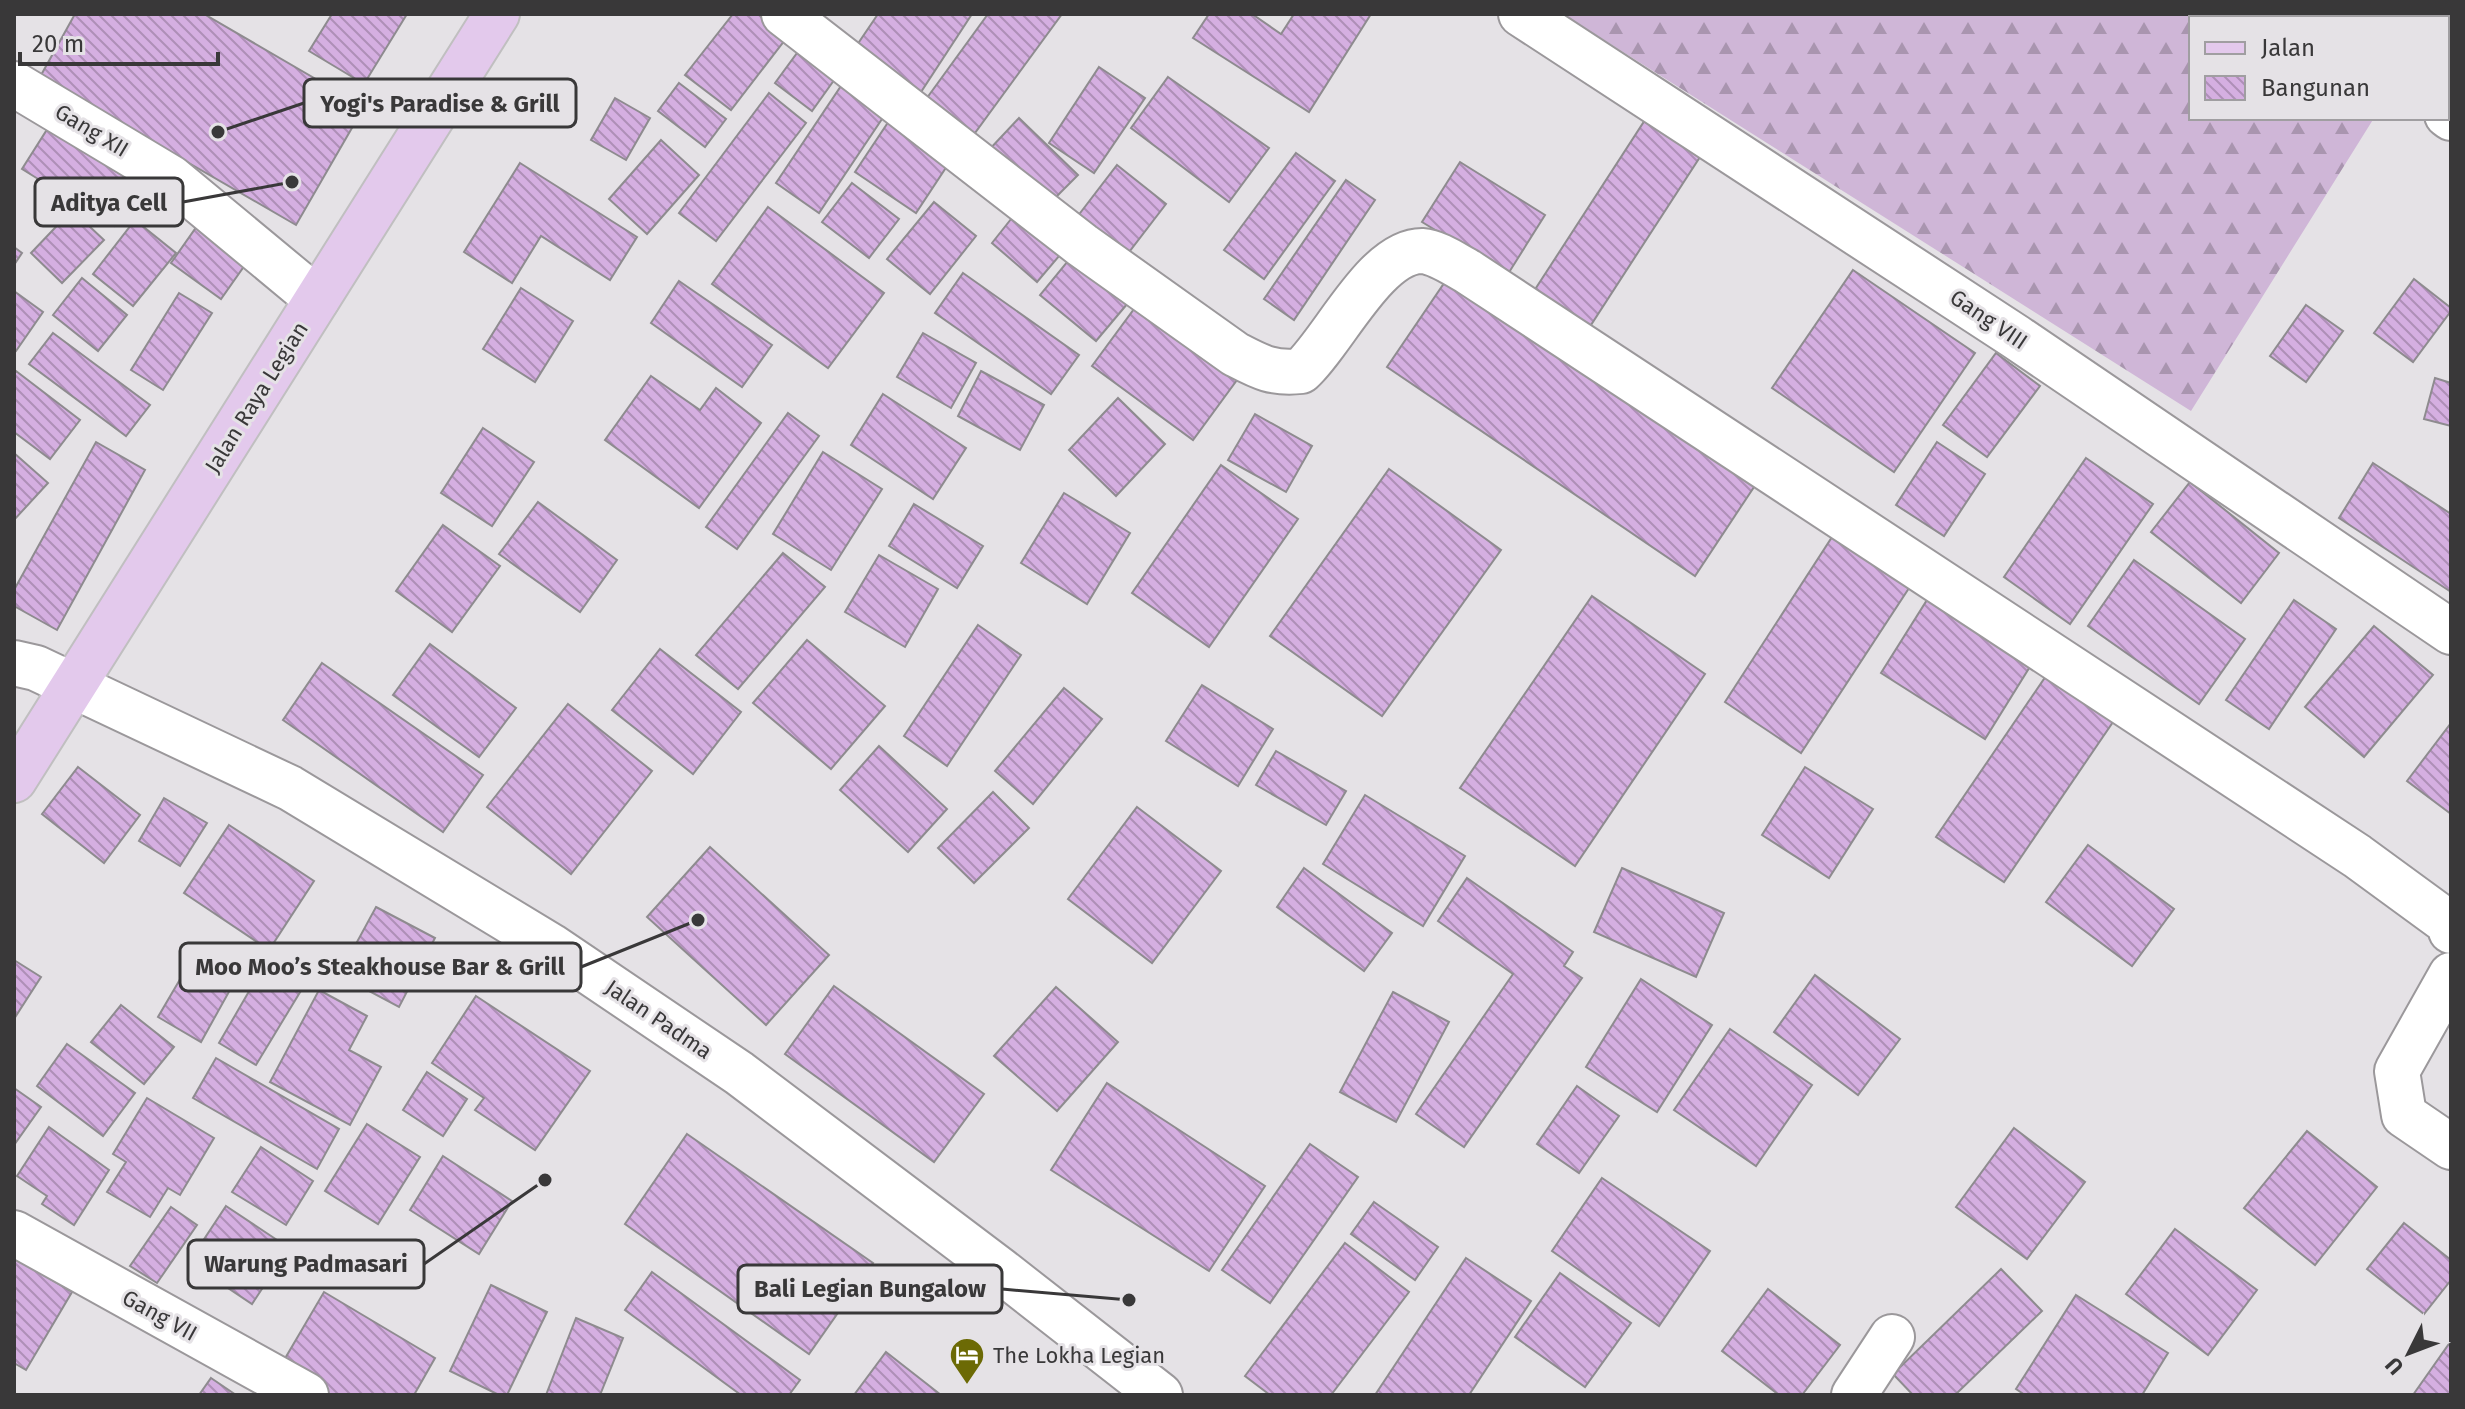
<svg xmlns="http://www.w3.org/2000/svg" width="2465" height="1409" font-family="'Fira Sans',sans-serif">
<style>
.forest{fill:url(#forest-firs)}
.building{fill:url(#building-back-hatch);stroke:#8e8b8f;stroke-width:2}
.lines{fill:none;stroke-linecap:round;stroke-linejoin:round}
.minor-casing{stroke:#9b989b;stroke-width:48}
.major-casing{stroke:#c0bfc0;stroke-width:48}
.minor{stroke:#fff;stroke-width:44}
.major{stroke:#e3c9ec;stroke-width:44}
.labels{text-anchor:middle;stroke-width:6;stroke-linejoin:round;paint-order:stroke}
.street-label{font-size:22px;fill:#393839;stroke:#e5e2e6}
.poi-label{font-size:22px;fill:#393839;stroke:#e5e2e6;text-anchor:start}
.leader{fill:none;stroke:#393839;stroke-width:3}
.callout-dot{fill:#393839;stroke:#e5e2e6;stroke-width:3}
.callout{fill:#e5e2e6;stroke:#393839;stroke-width:3}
.callout-label{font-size:24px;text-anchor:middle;font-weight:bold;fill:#393839}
</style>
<defs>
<pattern id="forest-firs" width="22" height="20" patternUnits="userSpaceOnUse" patternTransform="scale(2)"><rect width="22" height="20" fill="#cfb6d7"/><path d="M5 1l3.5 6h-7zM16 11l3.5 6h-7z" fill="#a995af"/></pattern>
<pattern id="building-back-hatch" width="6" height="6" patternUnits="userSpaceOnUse" patternTransform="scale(2)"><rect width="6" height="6" fill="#d5afe1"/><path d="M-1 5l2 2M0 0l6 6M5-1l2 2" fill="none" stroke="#ae8fb7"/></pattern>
</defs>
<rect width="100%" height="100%" fill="#e5e2e6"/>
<!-- forest -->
<path class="forest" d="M1563,14h648l7,4h-27v100h183l-183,293z"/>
<!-- building -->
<g class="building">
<path d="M75,14h129l160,93 -68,118 -256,-148z"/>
<path d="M332,14h75l-43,70 -55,-33z"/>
<path d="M733,14h25l30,22 -57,74 -46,-35z"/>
<path d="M878,14h94l-53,81 -66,-44z"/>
<path d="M988,14h74l-90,123 -48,-35z"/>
<path d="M1209,14h43l29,20 13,-20h77l-62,98 -116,-74z"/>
<path d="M2373,14h78v88l-4,-3v-81h-76z"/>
<path d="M800,49l37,27 -25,35 -37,-28z"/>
<path d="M1099,67l46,31 -51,75 -45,-30z"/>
<path d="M1168,77l101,71 -40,54 -98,-74z"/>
<path d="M679,83l47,36 -21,28 -47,-36z"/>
<path d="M843,83l43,30 -67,100 -43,-30z"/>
<path d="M769,93l37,30 -90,118 -37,-28z"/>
<path d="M615,98l35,20 -24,42 -35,-20z"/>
<path d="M891,118l60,42 -35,53 -61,-41z"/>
<path d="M1019,118l59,57 -33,33 -58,-56z"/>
<path d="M1645,120l55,37 -111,171 -55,-37z"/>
<path d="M48,128l91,58 -25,40 -92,-57z"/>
<path d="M661,140l38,35 -52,59 -38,-35z"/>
<path d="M1296,153l39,28 -71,98 -40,-29z"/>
<path d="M1460,162l85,53 -37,59 -86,-52z"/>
<path d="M520,163l117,74 -27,43 -69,-44 -29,47 -48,-31z"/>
<path d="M1117,165l49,39 -43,56 -49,-39z"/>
<path d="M1346,180l29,20 -81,120 -30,-21z"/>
<path d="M852,183l47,36 -30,39 -47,-36z"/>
<path d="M934,202l42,34 -46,58 -43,-35z"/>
<path d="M768,207l116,86 -56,75 -116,-84z"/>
<path d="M1019,209l46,40 -28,33 -45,-39z"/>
<path d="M72,210l32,30 -42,43 -31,-30z"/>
<path d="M202,219l50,36 -31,44 -50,-36z"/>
<path d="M135,220l41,33 -43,53 -40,-32z"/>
<path d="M14,247l8,6 -8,12z"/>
<path d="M1077,250l56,47 -37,44 -56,-46z"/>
<path d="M1853,270l122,83 -81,119 -122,-84z"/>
<path d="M963,273l116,82 -28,39 -116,-81z"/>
<path d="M1449,276l307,208 -61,92 -308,-209z"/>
<path d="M82,278l45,37 -29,36 -45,-36z"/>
<path d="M2414,279l37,29v3l-38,51 -39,-29z"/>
<path d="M679,281l93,64 -30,42 -91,-64z"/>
<path d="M521,288l52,33 -38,61 -52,-33z"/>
<path d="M14,291l29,21 -27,39 -2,-1z"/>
<path d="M179,293l33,20 -49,77 -32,-20z"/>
<path d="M1137,305l100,75 -44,60 -101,-74z"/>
<path d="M2306,305l37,26 -37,51 -36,-26z"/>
<path d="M53,333l97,72 -24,31 -97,-72z"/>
<path d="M923,333l53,30 -25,45 -54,-31z"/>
<path d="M1996,353l44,33 -53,71 -44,-32z"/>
<path d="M16,371l64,49 -30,39 -36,-27v-57z"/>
<path d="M981,371l63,34 -24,45 -62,-34z"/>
<path d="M651,376l49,34 16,-22 45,35 -62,85 -94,-68z"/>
<path d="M2435,378l16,5v43l-27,-7z"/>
<path d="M883,394l83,54 -33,51 -82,-54z"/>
<path d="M1118,398l47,46 -49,52 -47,-46z"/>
<path d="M788,413l31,23 -82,113 -31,-22z"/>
<path d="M1255,414l57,32 -26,46 -58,-32z"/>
<path d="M483,428l51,34 -42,64 -51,-33z"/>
<path d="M96,442l49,28 -88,160 -43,-24v-16z"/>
<path d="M1937,442l48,32 -41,62 -48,-31z"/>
<path d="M823,452l59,37 -51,81 -58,-36z"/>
<path d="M14,453l34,30 -34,37z"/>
<path d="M2086,458l67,46 -83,120 -66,-47z"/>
<path d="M2373,463l78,51v78l-112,-74z"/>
<path d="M1221,465l77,54 -89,128 -77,-54z"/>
<path d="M1389,469l112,81 -119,166 -112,-80z"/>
<path d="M2190,482l89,71 -38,50 -90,-71z"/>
<path d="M1064,493l66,40 -43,71 -66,-41z"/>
<path d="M538,502l79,58 -37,52 -81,-58z"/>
<path d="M914,504l69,42 -26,42 -68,-42z"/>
<path d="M443,525l57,41 -48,66 -56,-41z"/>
<path d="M1834,534l77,51 -110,168 -76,-51z"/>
<path d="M783,553l42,34 -87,102 -42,-34z"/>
<path d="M879,555l59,34 -33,58 -60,-35z"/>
<path d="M2134,560l111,79 -46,65 -111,-78z"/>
<path d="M1592,596l113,78 -130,192 -115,-78z"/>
<path d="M1927,600l104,65 -46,74 -104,-66z"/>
<path d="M2294,600l42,29 -67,100 -43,-29z"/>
<path d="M978,625l43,30 -74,111 -43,-30z"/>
<path d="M2374,626l59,49 -69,82 -59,-50z"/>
<path d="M807,640l78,66 -54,63 -78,-66z"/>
<path d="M430,644l86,64 -37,49 -86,-62z"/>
<path d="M660,649l81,63 -48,62 -81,-64z"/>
<path d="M322,663l161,112 -40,57 -160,-112z"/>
<path d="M2046,676l67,46 -109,160 -68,-45z"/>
<path d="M1202,685l71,44 -35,57 -72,-45z"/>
<path d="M1064,688l38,31 -69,85 -38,-33z"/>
<path d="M568,704l84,67 -81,103 -84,-67z"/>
<path d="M2451,723v91l-44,-33z"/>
<path d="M879,746l68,63 -39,43 -68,-62z"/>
<path d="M1276,751l70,40 -20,34 -70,-40z"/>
<path d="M78,767l62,48 -36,48 -62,-49z"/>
<path d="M1805,767l68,42 -44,69 -67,-43z"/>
<path d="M993,792l36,36 -55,55 -36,-35z"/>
<path d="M1365,795l100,61 -42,70 -100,-62z"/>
<path d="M164,798l43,25 -27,43 -41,-25z"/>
<path d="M1137,807l84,64 -69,92 -84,-64z"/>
<path d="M229,825l85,56 -45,69 -85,-57z"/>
<path d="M2088,845l86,64 -42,57 -86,-64z"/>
<path d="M710,847l119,108 -63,70 -119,-108z"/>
<path d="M1304,868l88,65 -28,38 -87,-64z"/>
<path d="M1622,868l102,45 -28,64 -102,-45z"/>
<path d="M1467,878l106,74 -9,14 18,12 -118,169 -48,-33 97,-140 -75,-53z"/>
<path d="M376,907l59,31 -36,69 -60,-32z"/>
<path d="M193,957l42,24 -34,61 -43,-25z"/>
<path d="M269,957l39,22 -52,86 -37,-22z"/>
<path d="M14,960l27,17 -27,42z"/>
<path d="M1815,975l85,64 -42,56 -84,-63z"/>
<path d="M1641,979l71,46 -55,87 -71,-45z"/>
<path d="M834,986l150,108 -50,68 -149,-108z"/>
<path d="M1056,987l62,55 -61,69 -63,-55z"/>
<path d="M319,990l48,26 -18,34 32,17 -31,58 -80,-43z"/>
<path d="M1393,992l56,30 -53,100 -56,-30z"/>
<path d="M476,996l114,75 -55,79 -60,-40 9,-12 -52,-35z"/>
<path d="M121,1005l53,42 -30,37 -53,-42z"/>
<path d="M1730,1029l82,56 -56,81 -82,-56z"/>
<path d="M67,1044l68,49 -32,43 -66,-50z"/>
<path d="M216,1058l123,71 -22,40 -124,-71z"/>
<path d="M427,1072l40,27 -24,37 -40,-26z"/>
<path d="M1107,1083l158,103 -56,85 -158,-101z"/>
<path d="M1577,1086l42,30 -40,57 -42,-29z"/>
<path d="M14,1088l27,19 -27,38z"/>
<path d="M147,1098l67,40 -34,57 -12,-7 -18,29 -43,-25 19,-30 -13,-8z"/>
<path d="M367,1124l53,33 -42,67 -53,-33z"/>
<path d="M49,1127l60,43 -35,55 -32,-21 5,-8 -30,-20z"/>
<path d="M2014,1128l71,54 -58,77 -71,-52z"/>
<path d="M2307,1131l70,56 -62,78 -71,-57z"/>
<path d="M687,1134l186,129 -64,91 -184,-130z"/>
<path d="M1310,1144l48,33 -88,126 -48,-33z"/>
<path d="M261,1147l52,34 -27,44 -54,-33z"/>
<path d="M443,1156l69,45 -33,53 -69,-44z"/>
<path d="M1602,1178l108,73 -51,75 -107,-75z"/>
<path d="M1374,1202l64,45 -23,33 -64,-46z"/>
<path d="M226,1206l63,42 -37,56 -63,-42z"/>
<path d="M171,1207l26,18 -40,58 -27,-17z"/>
<path d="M2404,1223l47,37v20l-27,34 -57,-45z"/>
<path d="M2175,1229l82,61 -49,65 -82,-61z"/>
<path d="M1345,1243l64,49 -78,103h-61l-25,-19z"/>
<path d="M14,1257l58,35 -46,78 -12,-7z"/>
<path d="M1466,1258l65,43 -62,94h-94z"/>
<path d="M2001,1269l41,42 -87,84h-42l-20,-21z"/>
<path d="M652,1272l148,108 -11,15h-48l-116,-85z"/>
<path d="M1560,1273l71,50 -46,64 -70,-50z"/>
<path d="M491,1285l56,27 -40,83h-8l-49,-24z"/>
<path d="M1768,1289l72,56 -38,50h-23l-57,-44z"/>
<path d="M324,1292l111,66 -21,37h-86l-48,-28z"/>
<path d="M2076,1295l92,58 -26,42h-117l-9,-6z"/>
<path d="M576,1318l47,20 -23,57h-54z"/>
<path d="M2451,1341v54h-38z"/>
<path d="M886,1352l55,43h-87z"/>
<path d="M211,1378l25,17h-37z"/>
</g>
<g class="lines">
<defs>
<g id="minor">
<path d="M784,14l298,231 153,109c25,13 37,20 66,17 33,-30 74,-120 121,-120 15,1 32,13 45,20l890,585 93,68 1,7"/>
<path d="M1521,14l495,323 435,295"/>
<path d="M2293,14l6,4"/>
<path d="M14,84l157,94 146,121"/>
<path d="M2447,115l4,3"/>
<path d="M14,663l22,5 254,120 261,158 188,127 261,197 160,125"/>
<path d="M2451,975l-54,96 7,44 47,32"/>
<path d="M14,1233l292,162"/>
<path d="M1854,1395l38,-58"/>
</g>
<path id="major" d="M14,780l483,-766"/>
</defs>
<!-- minor casing -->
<use href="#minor" class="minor-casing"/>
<!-- major casing -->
<use href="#major" class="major-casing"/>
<!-- minor -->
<use href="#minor" class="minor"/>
<!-- major -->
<use href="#major" class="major"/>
</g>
<!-- icons -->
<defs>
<symbol id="hotel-pin" viewBox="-11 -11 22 30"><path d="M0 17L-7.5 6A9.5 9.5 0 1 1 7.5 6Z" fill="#6c6a05" stroke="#e5e2e6"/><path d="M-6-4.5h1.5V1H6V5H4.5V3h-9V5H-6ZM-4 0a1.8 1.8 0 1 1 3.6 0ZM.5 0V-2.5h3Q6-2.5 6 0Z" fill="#fff"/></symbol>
</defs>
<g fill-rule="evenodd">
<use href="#hotel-pin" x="947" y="1335" width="40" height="54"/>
</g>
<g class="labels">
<!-- street labels -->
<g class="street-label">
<text transform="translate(92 130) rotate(31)" y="8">Gang XII</text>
<text transform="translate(1989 319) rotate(34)" y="8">Gang VIII</text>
<text transform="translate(256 397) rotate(-58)" y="8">Jalan Raya Legian</text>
<text transform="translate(659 1019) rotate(34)" y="8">Jalan Padma</text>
<text transform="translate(160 1315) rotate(29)" y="8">Gang VII</text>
</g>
<!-- poi labels -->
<g class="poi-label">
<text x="993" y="1363">The Lokha Legian</text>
</g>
</g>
<!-- callouts -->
<path class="leader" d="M218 132L304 103M292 182L183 202M698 920L581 967M545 1180L424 1264M1129 1300L1002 1289"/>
<g class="callout-dot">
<circle cx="218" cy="132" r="8"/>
<circle cx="292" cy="182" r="8"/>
<circle cx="698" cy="920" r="8"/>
<circle cx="545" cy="1180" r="8"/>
<circle cx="1129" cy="1300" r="8"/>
</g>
<g class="callout">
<rect x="304" y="79" width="272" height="48" rx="8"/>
<rect x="35" y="178" width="148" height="48" rx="8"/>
<rect x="180" y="943" width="401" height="48" rx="8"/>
<rect x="188" y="1240" width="236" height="48" rx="8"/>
<rect x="738" y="1265" width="264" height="48" rx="8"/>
</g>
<g class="callout-label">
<text x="440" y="112">Yogi's Paradise &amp; Grill</text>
<text x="109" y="211">Aditya Cell</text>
<text x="380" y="975">Moo Moo’s Steakhouse Bar &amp; Grill</text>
<text x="306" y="1272">Warung Padmasari</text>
<text x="870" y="1297">Bali Legian Bungalow</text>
</g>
<!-- border -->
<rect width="2465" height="1409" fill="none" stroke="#393839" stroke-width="32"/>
<!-- legend -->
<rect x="2189" y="16" width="260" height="104" fill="#e5e2e6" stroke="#a09ea1" stroke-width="2"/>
<rect x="2205" y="42" width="40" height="12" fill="#e3c9ec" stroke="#a09ea1" stroke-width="2"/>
<text x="2261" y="56" font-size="24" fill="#393839">Jalan</text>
<rect x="2205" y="76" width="40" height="24" fill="url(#building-back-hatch)" stroke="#a09ea1" stroke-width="2"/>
<text x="2261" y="96" font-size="24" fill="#393839">Bangunan</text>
<!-- north arrow -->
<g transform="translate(2409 1353) rotate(228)" stroke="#e5e2e6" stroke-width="6" paint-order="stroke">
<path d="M0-6L14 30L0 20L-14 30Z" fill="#393839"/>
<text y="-12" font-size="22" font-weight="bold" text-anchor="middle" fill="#393839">U</text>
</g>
<!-- scale -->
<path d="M20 52v12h198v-12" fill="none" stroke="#393839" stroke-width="4"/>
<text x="32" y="52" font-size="24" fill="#393839" stroke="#e5e2e6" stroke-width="6" paint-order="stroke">20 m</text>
</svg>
